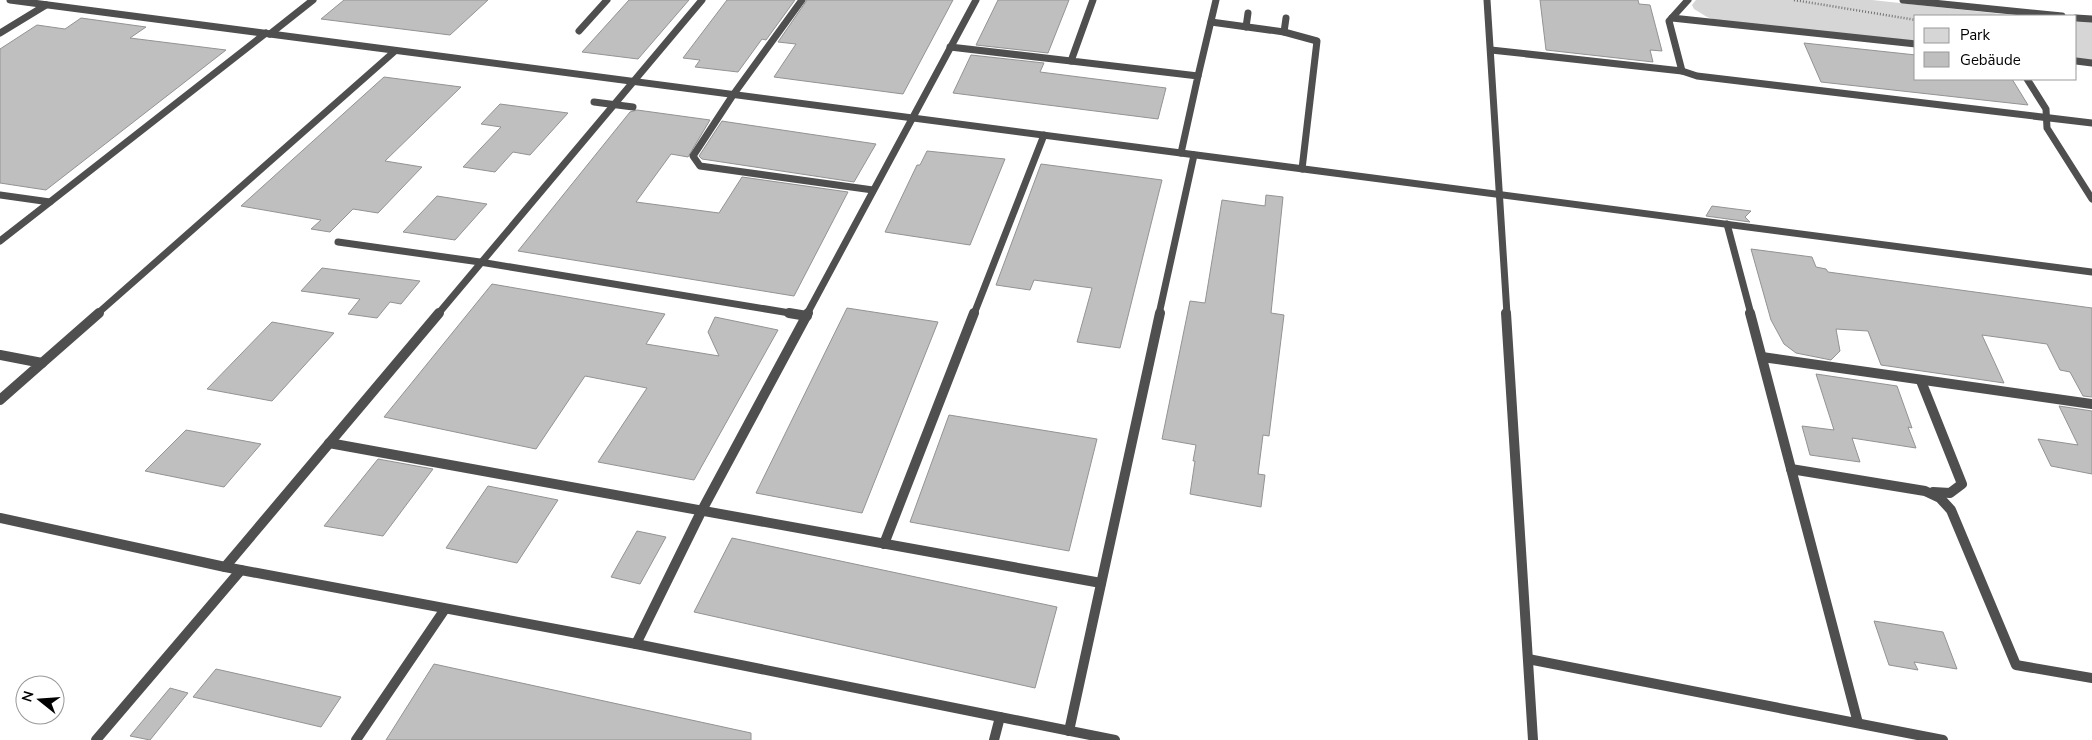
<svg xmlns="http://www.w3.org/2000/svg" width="2092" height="740" font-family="'Nunito Sans',sans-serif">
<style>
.green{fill:#d6d6d6}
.building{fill:#bfbfbf;stroke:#939393}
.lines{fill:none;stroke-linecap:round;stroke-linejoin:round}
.path{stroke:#717171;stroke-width:2.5;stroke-dasharray:1 2;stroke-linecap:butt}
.lane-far1{stroke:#4f4f4f;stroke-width:7}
.lane{stroke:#4f4f4f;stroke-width:10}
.lane-bridge{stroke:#4f4f4f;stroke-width:7}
</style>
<rect width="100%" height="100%" fill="#fff"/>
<!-- green -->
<g class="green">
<path d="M1696,0h176l148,16h-104v25l-200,-21 -9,-3 -13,-8 -2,-4z"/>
<path d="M2083,20l9,1v39l-16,-2v-36z"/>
</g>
<!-- building -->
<g class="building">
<path d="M344,0h144l-38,35 -129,-16z"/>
<path d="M629,0h60l-51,59 -56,-7z"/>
<path d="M727,0h68l-29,40 -4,-1 -24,33 -43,-5 5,-7 -17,-2z"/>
<path d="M807,0h146l-50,94 -129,-17 22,-33 -18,-2z"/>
<path d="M998,0h71l-21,53 -72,-8z"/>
<path d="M1540,0h98l1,4 11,1 12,46 -12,-1 3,12 -107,-12z"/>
<path d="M81,18l65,9 -16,11 96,12 -180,140 -46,-7v-134l37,-24 28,4z"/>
<path d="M1804,43l112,12v24h96l16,26 -207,-23z"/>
<path d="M971,55l73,8 -4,9 126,16 -8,31 -205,-26z"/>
<path d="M384,77l77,10 -76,74 37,6 -44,46 -25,-4 -23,23 -19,-3 10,-9 -80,-14z"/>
<path d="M500,104l68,9 -38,42 -17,-3 -18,20 -32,-5 38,-40 -20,-3z"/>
<path d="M637,110l73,10 -22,37 -17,-3 -35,48 83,11 23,-36 106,15 -54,104 -276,-45 112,-139z"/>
<path d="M722,121l6,1 148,22 -22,38 -152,-23 -3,-3z"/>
<path d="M927,151l78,8 -35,86 -85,-13 32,-67h3z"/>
<path d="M1041,164l121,16 -42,168 -43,-6 15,-54 -58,-8 -4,10 -34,-5z"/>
<path d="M1266,195l17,2 -12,116 13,2 -15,121 -6,-1 -5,39 7,1 -4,32 -71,-13 5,-33h-2l3,-16 -34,-6 28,-138 15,2 17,-103 43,6z"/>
<path d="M437,196l50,8 -32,36 -52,-8z"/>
<path d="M1712,206l39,5 -6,6 5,5 -44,-6z"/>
<path d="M1751,249l61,8 4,10 10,2 2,3 264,36v89l-9,-1 -13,-24 -10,-2 -13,-26 -65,-9 22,48 -123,-18 -13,-34 -32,-2 4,22 -9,9 -35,-7 -12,-9 -13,-24z"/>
<path d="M322,268l98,13 -19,23 -11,-2 -13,16 -29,-4 12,-15 -59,-8z"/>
<path d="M492,284l173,30 -19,30 73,12 -11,-24 7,-15 63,13 -84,150 -96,-18 49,-74 -62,-12 -49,73 -152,-32z"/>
<path d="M847,308l91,14 -76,191 -106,-20z"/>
<path d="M272,322l62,11 -62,68 -65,-12z"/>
<path d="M1816,374l81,12 15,42 -4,-1 8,21 -64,-10 8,24 -50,-7 -8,-29 32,4z"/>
<path d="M2059,406l33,5v63l-41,-8 -13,-27 40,6z"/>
<path d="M949,415l148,24 -28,112 -159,-29z"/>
<path d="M186,430l75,14 -37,43 -79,-16z"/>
<path d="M378,459l55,10 -50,67 -59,-10z"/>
<path d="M488,486l70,14 -41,63 -71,-15z"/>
<path d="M637,531l29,6 -26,47 -29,-7z"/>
<path d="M732,538l325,69 -22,81 -341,-76z"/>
<path d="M1874,621l69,11 14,37 -43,-7 4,8 -29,-5z"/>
<path d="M434,664l317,69v7h-365z"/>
<path d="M216,669l125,28 -20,30 -128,-30z"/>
<path d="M170,688l18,5 -38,47 -20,-4z"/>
</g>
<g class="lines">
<!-- path -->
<path class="path" d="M1794,0l122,20"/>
<!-- lane-far1 -->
<g class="lane-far1">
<path d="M10,0l2082,272"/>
<path d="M802,0l-69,95 -40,61 7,10 173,24"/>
<path d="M1093,0l-22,61 127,15 -17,77"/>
<path d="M1487,0l20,314"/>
<path d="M1903,0l159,16"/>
<path d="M1672,18l244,26"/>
<path d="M2076,18l16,1"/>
<path d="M1211,22l73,10 33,9 -15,128"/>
<path d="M1246,27l2,-14"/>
<path d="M579,31l28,-31"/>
<path d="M1284,32l2,-14"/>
<path d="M0,33l46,-28"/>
<path d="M270,34l43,-34"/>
<path d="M950,47l121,14"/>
<path d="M1491,50l191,21 -13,-50 19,-21"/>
<path d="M2076,61l16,2"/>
<path d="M1682,71l15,5 395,47"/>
<path d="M1198,76l18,-76"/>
<path d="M2027,79l19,30 1,19 45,71"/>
<path d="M0,195l50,7 216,-169"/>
<path d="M1727,224l24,90"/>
<path d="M0,241l50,-39"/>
<path d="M338,242l142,20 316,52"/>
<path d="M97,314l298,-263"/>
<path d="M438,314l264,-314"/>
<path d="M807,314l169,-314"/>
<path d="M974,314l70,-179"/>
<path d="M1159,314l35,-159"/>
</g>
<!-- lane -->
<g class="lane">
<path d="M789,313l18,3"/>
<path d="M1506,313l27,427"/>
<path d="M1750,313l108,410"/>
<path d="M0,355l42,8 -42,37"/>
<path d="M1762,357l330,47"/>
<path d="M42,363l57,-50"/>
<path d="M1921,381l41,103 -12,9 -17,-1"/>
<path d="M329,443l772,140"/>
<path d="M1791,469l134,22 15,7 11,12 65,155 76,13"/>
<path d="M0,518l225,49 411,77 479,96"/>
<path d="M884,544l90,-231"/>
<path d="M225,567l214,-254"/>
<path d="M636,644l65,-132 107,-199"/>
<path d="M1528,659l415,81"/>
<path d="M1069,731l91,-418"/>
<path d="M96,740l145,-170"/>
<path d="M356,740l89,-131"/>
<path d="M994,740l6,-23"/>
</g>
<!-- lane-bridge -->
<path class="lane-bridge" d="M594,102l39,5"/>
</g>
<!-- legend -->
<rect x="1914" y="15" width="162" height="65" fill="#ffffff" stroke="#999999"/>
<rect x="1924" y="28" width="25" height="15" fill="#d6d6d6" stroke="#999999"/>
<text x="1960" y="40" font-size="15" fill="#000000">Park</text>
<rect x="1924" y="52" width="25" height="15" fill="#bfbfbf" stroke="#999999"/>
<text x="1960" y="65" font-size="15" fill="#000000">Gebäude</text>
<!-- north arrow -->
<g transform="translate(40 700) rotate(287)"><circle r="24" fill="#ffffff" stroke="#999999"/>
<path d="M0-4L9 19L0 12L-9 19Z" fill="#000000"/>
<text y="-8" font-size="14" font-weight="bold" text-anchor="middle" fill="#000000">N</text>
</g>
</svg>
